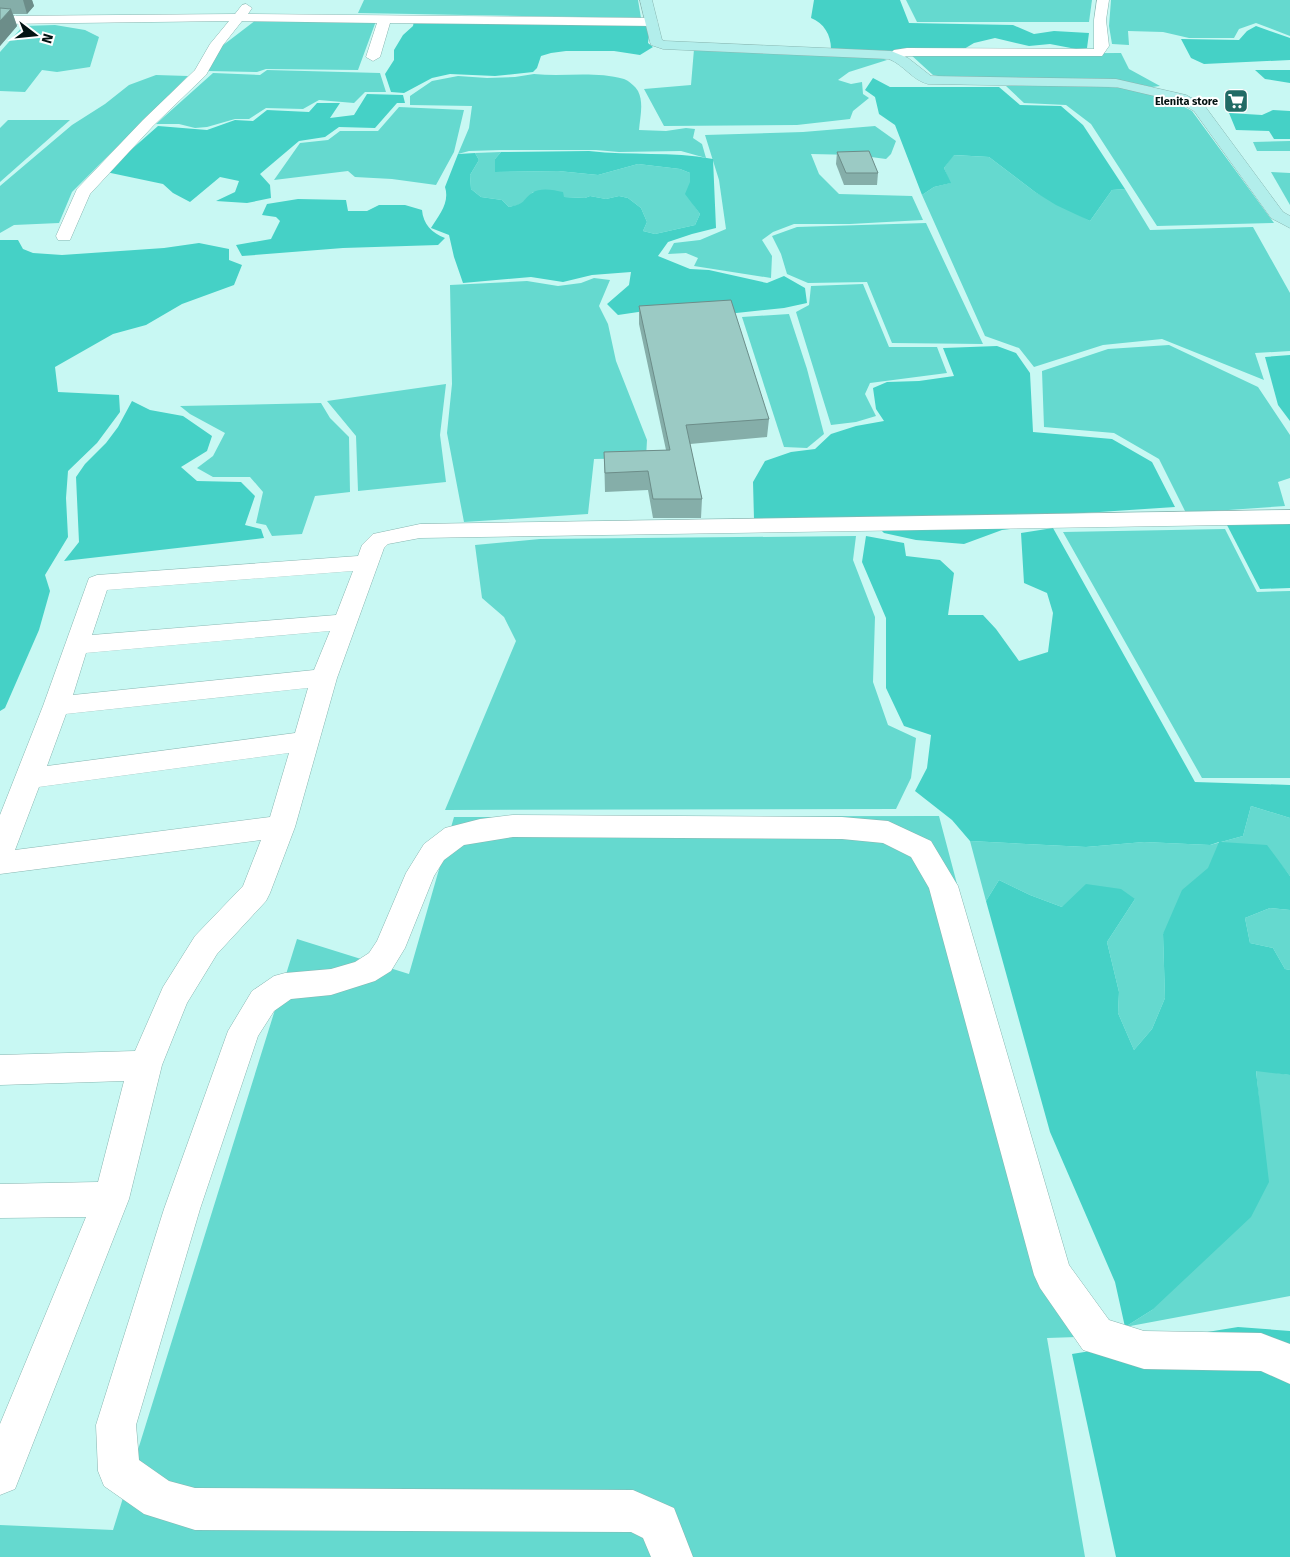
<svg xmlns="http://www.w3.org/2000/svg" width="1290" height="1557" font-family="'Fira Sans',sans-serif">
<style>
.green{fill:#65d9cf}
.forest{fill:#45d1c6}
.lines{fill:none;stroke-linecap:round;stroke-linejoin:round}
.street-casing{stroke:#88b6b1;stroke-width:1}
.secondary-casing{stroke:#88b6b1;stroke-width:1}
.street{fill:#fff;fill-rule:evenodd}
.secondary{fill:#b2eeeb;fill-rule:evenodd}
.wall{fill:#85aea9}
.shaded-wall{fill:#6c8d89}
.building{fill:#9bcac4;stroke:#6c8d89}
.labels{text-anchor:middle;stroke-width:4;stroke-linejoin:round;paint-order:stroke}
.far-poi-label{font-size:11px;font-weight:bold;fill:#031312;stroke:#fff;text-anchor:end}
</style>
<rect width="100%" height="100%" fill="#c8f8f3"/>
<!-- green -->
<g class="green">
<path d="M364,0h274l3,18 -283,-5z"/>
<path d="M906,0h186l-3,22h-172z"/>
<path d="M1111,0h179v36l-34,-13 -17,6 -5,9h-45l-26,-6 -35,-1 1,14 -17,-1 -3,-18z"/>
<path d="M256,20l120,1 -18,49 -92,-1 -9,3 -49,-1 14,-25z"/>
<path d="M55,25l30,5 14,7 -9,30 -33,5 -15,-2 -17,22 -25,-1v-39l23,-26z"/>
<path d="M694,49l181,7 12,4 -38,12 -11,8 13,4 11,-2 1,12 6,4 -16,13 -3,8 -53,6 -133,1 -20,-37 47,-4z"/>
<path d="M1121,53l8,16 31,17 -8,1 -10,-2 -194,-7 -15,-3 -23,-21z"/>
<path d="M267,70l113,3 6,19h-21l-11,11 -35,-3 -16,9 -37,-1 -17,11h-14l-28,8 -12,1 -16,-4h-23l57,-51 47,2z"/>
<path d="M534,74c30,3 61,-3 90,5 4,1 12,8 14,12 6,12 2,26 1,39l27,1 20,-3 9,1 -2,9 9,6 4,14 -25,-7 -62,1 -23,-2h-95l-32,1 -11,3 11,-26 3,-22 -62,-1v-9l22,-15 26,-5 29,2 28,-1z"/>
<path d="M156,75l32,1 -116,116 -13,31 -45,2 -14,8v-47l72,-61 33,-21 24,-19z"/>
<path d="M1081,85l41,3 49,12 21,11 82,112 -117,3 -66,-102 -25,-19 -42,-2 -18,-17z"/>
<path d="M399,107l65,3 -10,42 -18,33 -44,-6 -37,-2 -7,-6 -74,9 26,-37 28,-3 12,-9h38z"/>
<path d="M8,120h62l-70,62v-54z"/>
<path d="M875,126l21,15 -5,13 -5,5 -30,-4 -45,-1 8,20 20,20 73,2 11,24 -73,4h-56l-21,8 -11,8 10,16 -1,22 -77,-12 4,-8 -12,-5 -18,1 6,-11 26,-3 26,-11 -7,-49 -14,-45 98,-3z"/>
<path d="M1290,141v10h-33l-4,-9z"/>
<path d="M501,152l-6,7 1,13 62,-1 40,4 40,-11 42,5 10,4 3,31 7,10 -5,11 -40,9 -12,-3 4,-9 -6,-14 -13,-10 -9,-2 -13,3 -16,-3 -5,2 -21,-1 -31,-5 -10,12 -14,3 -7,-7 -21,-3 -10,-8 -1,-14 9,-15 -4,-7z"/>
<path d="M953,155l36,2 46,35 55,29 22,-31 13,-1 25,41 103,-3 37,66v58l-35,2 9,27 -102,-41 -59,6 -69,22 -15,-19 -34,-12 -63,-141 12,-8 16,-4 -6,-15z"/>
<path d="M1271,172l19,1v32z"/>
<path d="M926,223l57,121 -91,-1 -25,-61 -59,1 -21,-9 -6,-20 -9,-18 25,-9z"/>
<path d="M594,278l16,2 -11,26 9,18 8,37 31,79 -1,18 -52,1 -6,55 -124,8 -17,-89 5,-49 -2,-99 77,-4 31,5 23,-3z"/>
<path d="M863,284l26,63h48l10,26 -77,10 -5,11 11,22 -20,6 -25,3 -35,-113 13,-7 2,-19z"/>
<path d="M789,314l18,55 17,65 -17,14 -23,-1 -42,-130z"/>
<path d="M1169,345l89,42 32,48v43l-12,4 7,24 -99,7 -27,-54 -45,-26 -70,-6 -2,-56 66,-22z"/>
<path d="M446,384l-6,51 6,47 -88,9 -2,-55 -29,-35z"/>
<path d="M321,403l9,15 19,19 1,55 -35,4 -13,38 -30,2 -6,-11 -10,-2 7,-31 -13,-15h-37l-16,-9 16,-12 12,-23 -35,-19 -10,-8z"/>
<path d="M1225,529l32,63 33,-1v187h-88l-139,-246z"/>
<path d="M856,536l-3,24 22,57 -2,65 15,43 28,13 -5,40 -15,31 -451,1 71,-169 -12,-24 -22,-19 -7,-53 65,-6z"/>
<path d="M1251,806l39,12v58l-24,-30 -103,88 2,64 -13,31 -18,21 -16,-37 1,-21 -12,-50 28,-43 -73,8 -32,-12 -31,-15 -13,21 -16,-60 116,6 58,-5 66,3 33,-9z"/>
<path d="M939,816l138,521 -30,1 38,219h-1085v-32l113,5 184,-591 112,35 45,-157z"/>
<path d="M1270,908l20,2v60l-5,-1 -12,-21 -23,-5 -5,-25z"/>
<path d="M1256,1070l34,5v221l-165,31 27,-17 108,-199z"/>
</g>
<!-- forest -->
<g class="forest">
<path d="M814,0h86l9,23 104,2 21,9 20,-3 35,2 -2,15 -11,1 -26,-5 -21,2 -34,-8 -21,5 -10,6 -76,2 -57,-2c0,-14 -7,-26 -20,-31z"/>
<path d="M414,21l231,2 4,12 -1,8 5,4 -13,8 -26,-4h-48l-15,2 -10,3 -4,12 -4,4 -38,4 -45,-2 -18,4 -28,15 -13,-1 -6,-18 9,-14v-10l9,-15 10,-9z"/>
<path d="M1256,26l34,12v22l-86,4 -13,-6 -10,-19 58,1 8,-9z"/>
<path d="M1255,70h35v13l-25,-4z"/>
<path d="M873,78l17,9h109l21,18 41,1 22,19 42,64 -13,1 -22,31 -34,-16 -21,-13 -46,-35 -35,-2 -10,13 7,15 -17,4 -12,8 -27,-70 -16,-11 -4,-17 -10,-7z"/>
<path d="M367,94l36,1 2,8h-8l-22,25 -36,-1 -14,10 -26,4 -39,33 10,11 1,13 -24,5 -31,-2 19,-9 4,-11 -19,-4 -30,25 -17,-9 -10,-9 -57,-12 52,-46 49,4 28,-10 18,1 14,-11 42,2 8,-9h23l-10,15 24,-3z"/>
<path d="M1273,110l17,1v28h-16l-5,-8 -33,-1 -7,-17 33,2z"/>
<path d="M589,151c42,5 82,0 124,8l3,69 -24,6 -24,8 -10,14 32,13 19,1 58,13 17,-7 21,12 2,15 -23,5 -57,6 -82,-3 -27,4 -11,-11 22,-19 2,-13 -39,3 -29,7 -32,-5 -68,6 -9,-26 -5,-22 -18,-7c8,-13 19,-25 14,-41l13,-33 17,-1 4,7 -9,15 1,14 10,8 21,3 7,7c18,-4 11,-5 23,-14 9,-6 21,-3 31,-1l1,5 21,1 5,-2 16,3 13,-3 9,2 13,10 6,14 -4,9 12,3 40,-9 5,-11 -15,-20 5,-12v-9l-10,-4 -42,-5 -40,11 -40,-4 -63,1v-13l6,-7z"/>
<path d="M298,199l48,1 2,11h19l12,-6h26l17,5c1,14 10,23 23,28l-7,7 -95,3 -101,8 -6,-11 35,-6 9,-18 -4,-4 -14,-2 5,-11z"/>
<path d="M0,240h18l5,9 10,4 29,2 102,-7 35,-5 30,6v11l13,5 -8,20 -52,19 -36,21 -33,9 -58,33 3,25 61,3 1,17 -23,31 -29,28 -2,27 2,39 -23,38 5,16 -11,39 -34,78 -5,3z"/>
<path d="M997,346l19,7 14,20 3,59 79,7 40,23 23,45 -121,8 -20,11 -32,4 -38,14 -48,-4 -32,-7 -15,-15 -115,1 -1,-37 12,-21 26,-9 24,-3 16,-15 25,-8 28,-5 -8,-12 -3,-21 14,-6 32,-1 35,-5 -11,-28z"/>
<path d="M1290,355v66l-12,-16 -13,-48z"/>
<path d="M132,401l18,9 33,6 29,20 -5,15 -26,16 16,14 44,1 14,14 -10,29 16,4 3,9 -200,23 15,-19 -3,-65 9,-13 21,-21 12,-16z"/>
<path d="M1290,523v65l-30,1 -33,-64z"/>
<path d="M1053,528l142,254 95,3v33l-39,-12 -8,30 -22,6 46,3 23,31v34l-20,-2 -25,10 5,25 23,5 12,21 5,1v105l-34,-4 13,111 -18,35 -99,93 -27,17 -10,-45 -65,-150 -64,-231 13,-21 31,15 32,12 24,-23 35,5 14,10 -28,43 12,50 -1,21 16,37 18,-21 13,-31 -2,-64 19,-44 26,-22 11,-26 -9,3 -66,-3 -58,5 -116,-6 -18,-21 -37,-29 12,-23 4,-33 -27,-9 -18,-38v-70l-24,-56 4,-26 38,7 2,13 34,4 14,13 -6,42h35l13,14 23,32 29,-9 5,-39 -6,-20 -23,-10 -3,-50z"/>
<path d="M1238,1327l52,4v226h-174l-44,-203z"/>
</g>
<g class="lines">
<defs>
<g id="street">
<path d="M1097,0h12l-3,20 3,26 -7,10h-195l-13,4 -7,-4 7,-6 13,-2 187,1v-29z"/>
<path d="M246,4l6,4 -4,6 404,4 6,4 -6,4 -262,-3 -10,34 -7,4 -7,-4 11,-34 -135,-2 -19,24 -17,30 -53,51 -63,68 -20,46h-12l-2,-4 21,-47 66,-69 52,-50 15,-26 19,-23 -229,3v-8l235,-2 7,-9z"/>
<path d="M1290,510v14l-870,14 -32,6 -4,4 -47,130 -42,149 -25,66 -4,8 -49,53 -30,49 -25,62 -33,134 -114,290 -15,6v-71l86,-207 -86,1v-34l98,-2 26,-101 -124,4v-30l135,-4 28,-64 32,-51 48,-50 18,-46 -261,34v-59l43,-109 46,-128 8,-3 261,-19 4,-11 11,-11 47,-10zM353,571l-17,44 -244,20 15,-45zM330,631l-16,39 -241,25 13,-42zM308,688l-13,45 -248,33 19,-52zM289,753l-19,64 -255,33 24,-63z"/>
<path d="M513,815l329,2 46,4 43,20 27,45 111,379 40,55 35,11 117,2 29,11v40l-29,-13 -117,-2 -61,-19 -43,-62 -6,-13 -105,-387 -18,-31 -28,-14 -41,-4 -329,-2 -49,8 -20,15 -10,16 -29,72 -14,23 -16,10 -44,14 -40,4 -17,12 -16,25 -58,173 -64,216 3,35 30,21 26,7 438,2 41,18 19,49h-42l-8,-19 -12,-6 -436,-2 -51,-16 -40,-28 -6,-15 -2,-46 68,-216 64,-178 24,-40 22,-15 11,-3 46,-4 24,-7 14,-9 8,-12 29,-68 18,-29 21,-16 35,-9z"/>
</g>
<path id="secondary" d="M640,0h12l10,40 3,1 226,10 17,7 23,18 185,3 70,16 18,10 79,107 7,4v12l-19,-10 -77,-107 -18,-10 -60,-14 -188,-3c-16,-4 -24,-19 -39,-25l-226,-10 -12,-4 -1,-3z"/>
</defs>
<!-- street casing -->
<use href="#street" class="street-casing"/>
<!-- secondary casing -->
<use href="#secondary" class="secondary-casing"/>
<!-- street -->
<use href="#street" class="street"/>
<!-- secondary -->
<use href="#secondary" class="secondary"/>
</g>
<!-- wall -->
<g class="wall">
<path d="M0,0h32l2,6 -7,8h-14l4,12 -17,20z"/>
<path d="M837,152l41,21 -1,12h-33l-8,-21z"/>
<path d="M639,306l130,113 -2,18 -77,7 12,55 -1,19h-48l-5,-28 -43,2 -1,-40 62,-2 -27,-126z"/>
</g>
<!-- shaded-wall -->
<g class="shaded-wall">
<path d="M23,0h9l2,6 -7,8z"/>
<path d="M11,9l6,17 -17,20v-25z"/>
</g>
<!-- building -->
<g class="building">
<path d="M0,8l11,1 -11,12z"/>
<path d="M869,151l9,22h-32l-9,-21z"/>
<path d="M731,300l38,119 -83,6 16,74h-49l-5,-28 -43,2 -1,-21 66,-2 -31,-144z"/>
</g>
<!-- icons -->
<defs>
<symbol id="supermarket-square" viewBox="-11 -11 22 22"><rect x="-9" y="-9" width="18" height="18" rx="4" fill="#216b65" stroke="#fff"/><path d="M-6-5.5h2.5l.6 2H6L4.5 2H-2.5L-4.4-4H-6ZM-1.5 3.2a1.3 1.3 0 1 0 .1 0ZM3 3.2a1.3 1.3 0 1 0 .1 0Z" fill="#fff"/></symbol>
</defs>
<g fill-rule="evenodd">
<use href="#supermarket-square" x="1222" y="87" width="28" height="28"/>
</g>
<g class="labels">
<!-- far-poi labels -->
<g class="far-poi-label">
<text x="1218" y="105">Elenita store</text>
</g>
</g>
<!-- north arrow -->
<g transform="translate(35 35) rotate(106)" stroke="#ffffff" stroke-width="4" paint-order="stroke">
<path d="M0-4L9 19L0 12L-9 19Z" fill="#031312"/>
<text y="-8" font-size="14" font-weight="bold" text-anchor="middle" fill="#031312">N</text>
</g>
</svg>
